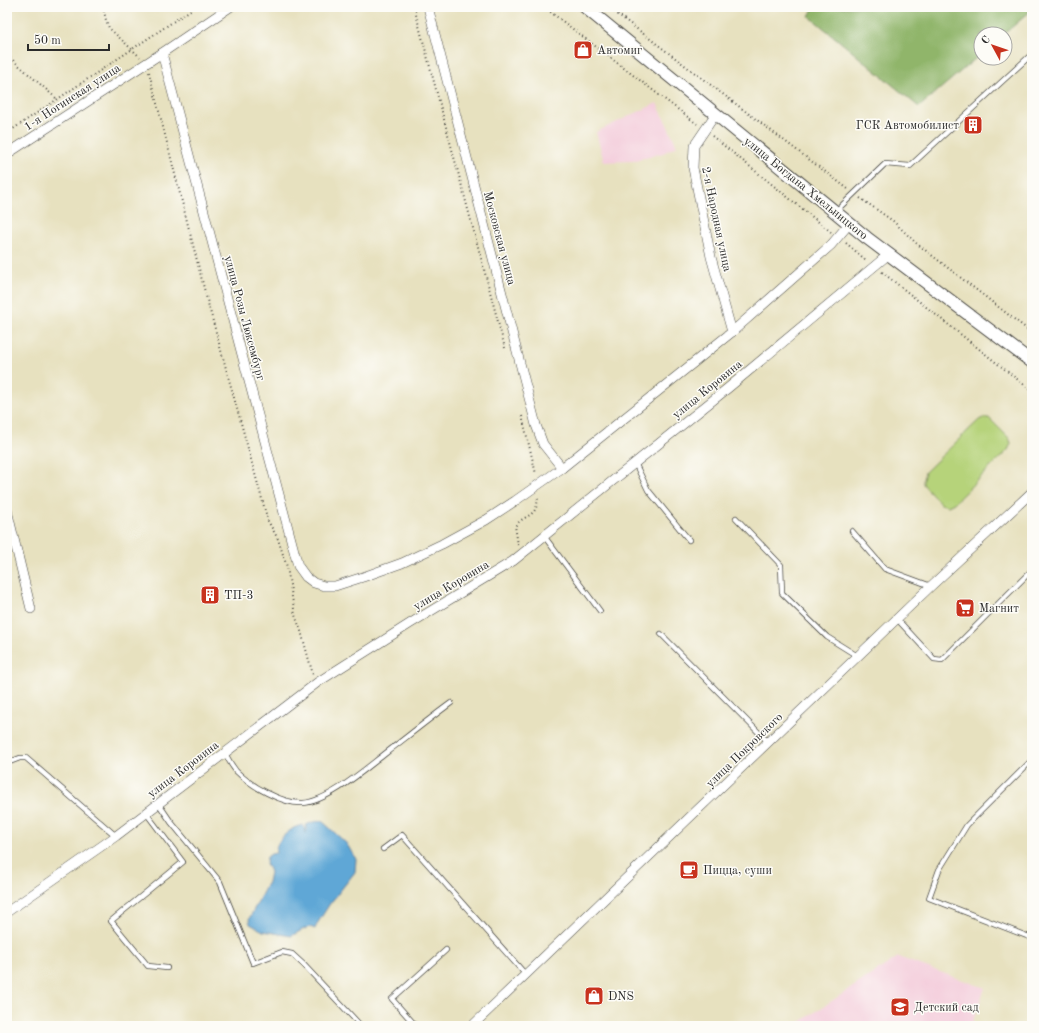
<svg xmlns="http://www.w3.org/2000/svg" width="1039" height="1033" font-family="'Old Standard TT',serif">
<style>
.built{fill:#f4cfdd}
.green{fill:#b6d37a;stroke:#707f52}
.forest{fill:#90b56a;stroke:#5e704a}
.water{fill:#5fa7d6;stroke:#456980}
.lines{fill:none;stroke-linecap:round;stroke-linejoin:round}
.service-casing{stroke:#474641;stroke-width:6}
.minor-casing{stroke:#474641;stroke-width:10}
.tertiary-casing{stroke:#474641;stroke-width:14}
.path{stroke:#474641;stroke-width:2;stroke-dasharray:1 3;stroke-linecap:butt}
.service{stroke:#fff;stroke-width:4.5}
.minor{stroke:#fff;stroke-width:9}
.tertiary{stroke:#fff;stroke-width:12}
.labels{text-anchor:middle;stroke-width:3;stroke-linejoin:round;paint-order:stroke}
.poi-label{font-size:12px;fill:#2b2b2b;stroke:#fdfcf7;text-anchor:start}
.street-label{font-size:12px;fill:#2b2b2b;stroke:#fdfcf7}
</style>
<rect width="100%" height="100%" fill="#fdfcf7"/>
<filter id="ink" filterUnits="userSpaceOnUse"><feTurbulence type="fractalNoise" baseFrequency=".025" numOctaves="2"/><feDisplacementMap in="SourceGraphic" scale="8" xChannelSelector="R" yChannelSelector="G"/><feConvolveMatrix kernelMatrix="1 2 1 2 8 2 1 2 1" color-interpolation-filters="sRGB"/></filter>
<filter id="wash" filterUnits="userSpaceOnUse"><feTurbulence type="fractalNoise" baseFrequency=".012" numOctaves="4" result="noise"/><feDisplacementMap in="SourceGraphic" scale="16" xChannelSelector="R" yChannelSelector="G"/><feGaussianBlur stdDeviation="0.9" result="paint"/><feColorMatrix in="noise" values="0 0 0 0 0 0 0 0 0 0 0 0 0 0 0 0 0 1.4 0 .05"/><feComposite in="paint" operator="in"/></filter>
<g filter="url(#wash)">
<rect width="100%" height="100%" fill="#e7e1bf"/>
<!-- built -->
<g class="built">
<path d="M657,103l20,43 -14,7 -31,8 -28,1 -8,-30z"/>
<path d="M898,957l87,31 -14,38h-177z"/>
</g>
<!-- green -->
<path class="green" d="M983,418h6l20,20 2,5 -3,7 -54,53 -6,3 -7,-2 -18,-20v-5l2,-7 54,-52z"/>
<!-- forest -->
<path class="forest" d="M814,7h218v3l-28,24h-23v20l-62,53 -110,-91z"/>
<!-- water -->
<path class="water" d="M322,821l24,22 10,16 -1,13 -26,33 -12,19 -2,5 -5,-2 -4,1 -15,8 -28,-5 -13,-7 -1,-5 19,-37 2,-10 -4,-9 1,-6 4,-3 5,-1c-2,-8 8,-19 15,-23 3,-3 8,-4 12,-5l3,8v-8l7,-3z"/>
</g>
<g filter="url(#ink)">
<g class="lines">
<defs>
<g id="service">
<path d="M836,211l49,-47 25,2 122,-112"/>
<path d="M635,463l13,27 41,50"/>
<path d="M736,518l45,47 1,28 45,44 32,20"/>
<path d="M852,531l33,38 46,17"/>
<path d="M544,536l56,75"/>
<path d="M897,619l37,40 8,1 90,-90"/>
<path d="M661,634l108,109"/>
<path d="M225,753c3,6 7,13 11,18 15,15 46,33 67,32 26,-2 62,-34 83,-50 22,-17 43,-34 65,-50"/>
<path d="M1032,760l-65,65 -28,45 -10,28 103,40"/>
<path d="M7,763l13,-5h6l90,78"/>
<path d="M158,803l13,19 49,60 33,81 29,-11 10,2 12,11 57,61"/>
<path d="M146,813l37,49 -72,59 37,45 19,2"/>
<path d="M383,849l19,-14 124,140"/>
<path d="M416,1026l-24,-27 54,-49"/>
</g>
<g id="minor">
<path d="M428,7l108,418 7,19 19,24"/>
<path d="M162,53l136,513 8,11 8,6 10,3h11l28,-9 39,-14 40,-19 44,-24 29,-19 47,-33 170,-136 99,-87 18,-21"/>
<path d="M715,115l-21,31 -1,22 18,89 21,75"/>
<path d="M7,154l155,-101 68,-46"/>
<path d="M7,510l24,99"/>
<path d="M7,912l109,-76 202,-154 93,-59 102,-62 215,-173 161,-134"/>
<path d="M472,1026l459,-440 101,-94"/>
</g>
<path id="tertiary" d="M585,7l282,231 165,124"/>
</defs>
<!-- service casing -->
<use href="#service" class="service-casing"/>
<!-- minor casing -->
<use href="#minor" class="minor-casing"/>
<!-- tertiary casing -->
<use href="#tertiary" class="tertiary-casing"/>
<!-- path -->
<g class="path">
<path d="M103,7l3,13 3,8 31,29"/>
<path d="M414,7l91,341"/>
<path d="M544,7l153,117"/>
<path d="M608,7l240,182"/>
<path d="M7,55l50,44"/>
<path d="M149,72l57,224 62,225 10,18 9,28 8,48 6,16 12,44"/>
<path d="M7,133l188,-126"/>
<path d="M712,136l119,96"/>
<path d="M860,198l33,23 23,22 116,90"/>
<path d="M846,243l21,18"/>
<path d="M882,272l150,119"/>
<path d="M522,416l14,58"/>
<path d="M518,545l-3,-19c12,-14 22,-7 23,-30"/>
</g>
<!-- service -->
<use href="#service" class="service"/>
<!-- minor -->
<use href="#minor" class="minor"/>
<!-- tertiary -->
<use href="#tertiary" class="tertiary"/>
</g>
</g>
<!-- icons -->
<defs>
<symbol id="shop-square" viewBox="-11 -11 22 22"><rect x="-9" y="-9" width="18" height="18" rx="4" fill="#c8321e" stroke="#fdfcf7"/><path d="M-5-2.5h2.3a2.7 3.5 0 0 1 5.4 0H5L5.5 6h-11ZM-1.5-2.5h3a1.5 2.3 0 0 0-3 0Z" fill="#fff"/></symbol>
<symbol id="building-square" viewBox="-11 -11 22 22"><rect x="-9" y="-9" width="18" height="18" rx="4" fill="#c8321e" stroke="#fdfcf7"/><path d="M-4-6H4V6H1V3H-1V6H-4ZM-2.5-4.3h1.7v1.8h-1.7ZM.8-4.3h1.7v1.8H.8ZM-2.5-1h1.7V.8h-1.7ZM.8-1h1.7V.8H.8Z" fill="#fff"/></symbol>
<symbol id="supermarket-square" viewBox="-11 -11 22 22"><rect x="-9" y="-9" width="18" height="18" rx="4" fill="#c8321e" stroke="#fdfcf7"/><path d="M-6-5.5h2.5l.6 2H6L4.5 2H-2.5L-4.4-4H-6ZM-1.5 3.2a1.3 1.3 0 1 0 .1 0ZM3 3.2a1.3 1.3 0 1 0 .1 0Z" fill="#fff"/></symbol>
<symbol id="cafe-square" viewBox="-11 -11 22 22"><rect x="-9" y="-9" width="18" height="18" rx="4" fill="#c8321e" stroke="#fdfcf7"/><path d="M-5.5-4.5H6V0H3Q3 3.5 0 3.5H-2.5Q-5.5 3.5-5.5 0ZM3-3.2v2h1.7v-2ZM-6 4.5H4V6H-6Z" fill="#fff"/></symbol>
<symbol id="school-square" viewBox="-11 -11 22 22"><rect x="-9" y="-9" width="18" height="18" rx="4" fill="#c8321e" stroke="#fdfcf7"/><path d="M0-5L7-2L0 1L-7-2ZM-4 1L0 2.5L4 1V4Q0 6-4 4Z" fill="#fff"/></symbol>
</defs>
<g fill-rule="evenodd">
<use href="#shop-square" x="572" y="39" width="22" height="22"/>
<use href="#building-square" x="962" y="114" width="22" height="22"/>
<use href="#building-square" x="199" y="584" width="22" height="22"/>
<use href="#supermarket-square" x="954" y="597" width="22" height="22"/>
<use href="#cafe-square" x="678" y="859" width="22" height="22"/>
<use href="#shop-square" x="583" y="985" width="22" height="22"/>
<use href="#school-square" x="889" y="996" width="22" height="22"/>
</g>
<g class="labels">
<!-- poi labels -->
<g class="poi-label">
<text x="597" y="54">Автомиг</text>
<text x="959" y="129" text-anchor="end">ГСК Автомобилист</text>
<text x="224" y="599">ТП-3</text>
<text x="979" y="612">Магнит</text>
<text x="703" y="874">Пицца, суши</text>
<text x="608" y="1000">DNS</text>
<text x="914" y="1011">Детский сад</text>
</g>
<!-- street labels -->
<g class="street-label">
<text transform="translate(72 97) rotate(-33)" y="4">1-я Ногинская улица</text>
<text transform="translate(806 188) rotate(39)" y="4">улица Богдана Хмельницкого</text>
<text transform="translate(717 219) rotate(78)" y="4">2-я Народная улица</text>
<text transform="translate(500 238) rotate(75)" y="4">Московская улица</text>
<text transform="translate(245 318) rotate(75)" y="4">улица Розы Люксембург</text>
<text transform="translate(707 389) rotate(-39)" y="4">улица Коровина</text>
<text transform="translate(451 585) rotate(-31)" y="4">улица Коровина</text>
<text transform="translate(744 750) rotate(-44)" y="4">улица Покровского</text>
<text transform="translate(183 769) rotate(-37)" y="4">улица Коровина</text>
</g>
</g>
<!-- margin -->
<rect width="1039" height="1033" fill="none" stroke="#fdfcf7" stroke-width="24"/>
<!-- north arrow -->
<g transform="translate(993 46) rotate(310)"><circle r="19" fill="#fdfcf7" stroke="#a9a8a5"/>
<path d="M0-3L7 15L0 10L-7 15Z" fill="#c8321e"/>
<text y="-6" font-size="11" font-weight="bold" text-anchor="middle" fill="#2b2b2b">С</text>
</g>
<!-- scale -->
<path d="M28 44v6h81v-6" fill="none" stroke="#2b2b2b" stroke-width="2"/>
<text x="34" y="44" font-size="12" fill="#2b2b2b" stroke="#fdfcf7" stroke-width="3" paint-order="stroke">50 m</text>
</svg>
